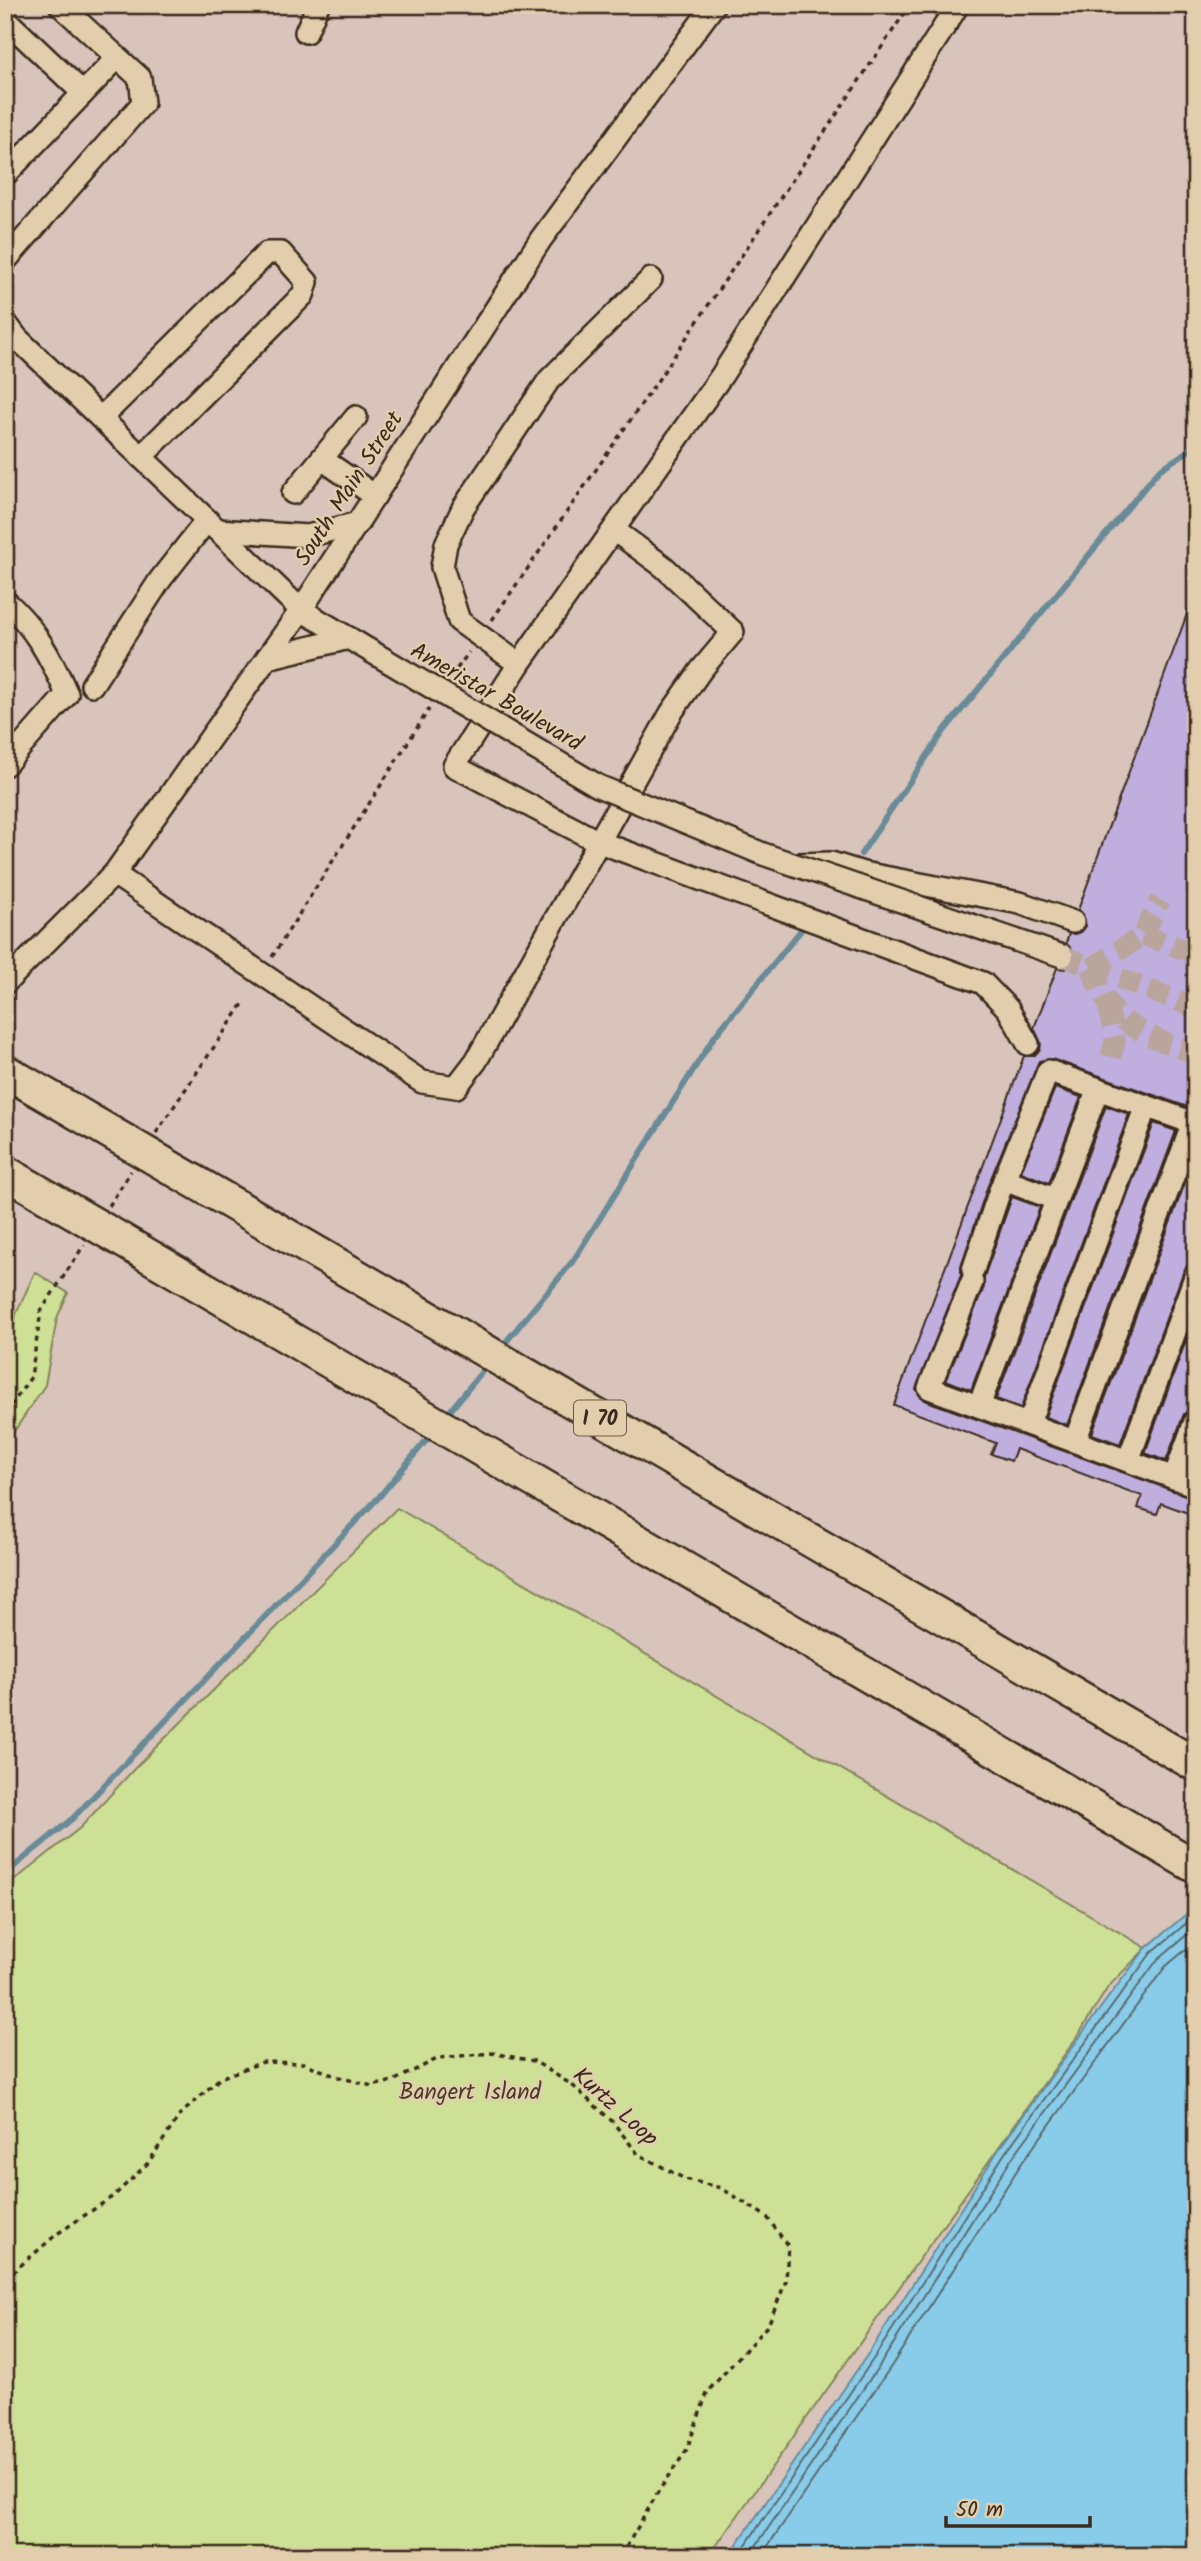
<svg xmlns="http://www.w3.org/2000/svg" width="1201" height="2561" font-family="Kalam,sans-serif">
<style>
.green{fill:#cde095;stroke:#84855a;stroke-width:2}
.water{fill:#88cce9;stroke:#698b98;stroke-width:2}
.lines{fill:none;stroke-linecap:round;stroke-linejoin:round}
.shore{stroke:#5a6b6f;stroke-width:2}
.stream{stroke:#698b98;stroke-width:6}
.building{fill:#bfaede;stroke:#3b2a1e;stroke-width:2}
.minor-tunnel{stroke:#b9a59c;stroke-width:21;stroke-dasharray:21 10;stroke-linecap:butt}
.minor-casing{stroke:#3b2a1e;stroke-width:26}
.path{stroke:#3b2a1e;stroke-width:3.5;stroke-dasharray:5 5;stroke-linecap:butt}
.minor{stroke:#e2ceac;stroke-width:21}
.minor-bridge-casing{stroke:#3b2a1e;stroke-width:26;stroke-linecap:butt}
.highway-bridge-casing{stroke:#3b2a1e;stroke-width:37;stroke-linecap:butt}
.minor-bridge{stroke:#e2ceac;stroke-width:21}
.highway-bridge{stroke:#e2ceac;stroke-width:32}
.labels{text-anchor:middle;stroke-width:5;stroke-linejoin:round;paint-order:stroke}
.shield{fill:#e2ceac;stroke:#6d5b49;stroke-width:2}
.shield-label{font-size:21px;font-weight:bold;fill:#3b2a1e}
.street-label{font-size:23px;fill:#3b2a1e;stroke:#e2ceac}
.park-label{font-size:23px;fill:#4a3c2a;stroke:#e2ceac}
</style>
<rect width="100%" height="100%" fill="#d8c4bb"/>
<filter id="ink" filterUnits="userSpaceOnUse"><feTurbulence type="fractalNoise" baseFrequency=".0143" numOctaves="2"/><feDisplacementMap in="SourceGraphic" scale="14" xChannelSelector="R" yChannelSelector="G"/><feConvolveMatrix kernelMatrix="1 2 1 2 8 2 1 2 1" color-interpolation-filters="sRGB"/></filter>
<g filter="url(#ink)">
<!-- green -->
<g class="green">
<path d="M35,1272l33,21 -11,25 -12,67 -40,60v-60l11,-71z"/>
<path d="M397,1508l749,440 -38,39 -29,47 -370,522h-704v-668l76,-61 54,-59z"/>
</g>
<!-- water -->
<path class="water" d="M1196,1906v650h-467l141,-205 129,-202 108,-150 39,-51z"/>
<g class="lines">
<!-- shore -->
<g class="shore">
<path d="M738,2556l138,-201 129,-202 146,-200 45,-38"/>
<path d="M749,2556l134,-196 129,-202 146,-199 38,-32"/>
<path d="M761,2556l131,-191 129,-201 144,-197 31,-26"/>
</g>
<!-- stream -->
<g class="stream">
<path d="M861,854l83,-123 215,-261 37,-24"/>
<path d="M500,1349l73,-88 141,-224 92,-113"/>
<path d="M445,1417l44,-54"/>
<path d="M5,1874l68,-56 306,-321 55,-66"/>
</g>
</g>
<!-- building -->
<g class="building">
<path d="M1194,595l2,515 -144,-51 -13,2 -52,127 -26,78v9l-45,114 8,11 272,99v17l-35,-13 -4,11 -19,-6 4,-12 -126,-47 -5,12 -20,-7 5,-11 -102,-38 130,-349h10l6,-6 1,-7 -7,-15 23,-60 8,1 9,-8 1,-8 -9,-10 3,-9 12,-2 5,-6 -3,-12 -5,-4z"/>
<path d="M1055,1088l26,9 -32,86 -28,-11z"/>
<path d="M1106,1106l23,8 -108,294 -25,-9z"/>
<path d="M1154,1123l22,8 -109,294 -22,-8z"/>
<path d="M1196,1153v108l-12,9 -64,174 -28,-10z"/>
<path d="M1012,1197l28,10 -69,183 -25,-10 38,-93v-10z"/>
<path d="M1196,1313v93l-12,8 -18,47 -21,-8z"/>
</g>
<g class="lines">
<!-- minor-tunnel -->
<g class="minor-tunnel">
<path d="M1143,935l53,19"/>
<path d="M1062,956l134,52"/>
<path d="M1092,968c15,56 53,67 104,86"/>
<path d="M1092,968l51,-33 17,-35"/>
<path d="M1108,1006l7,35 -5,20"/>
</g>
<defs>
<g id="minor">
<path d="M958,5l-236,370 -203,289 -65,102 145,76 384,141 25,26 20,35"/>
<path d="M5,19l78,74"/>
<path d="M306,32l12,-27"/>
<path d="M5,175l112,-117"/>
<path d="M5,261l138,-158 -3,-25 -80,-73"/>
<path d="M5,322l12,16 284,272 56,33"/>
<path d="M101,418l166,-165h14l26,29 -4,13 -162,162"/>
<path d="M322,459l53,37"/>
<path d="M293,493l63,-76"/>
<path d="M217,530l91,6 50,-13"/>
<path d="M5,601c30,26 46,57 62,93l-62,71"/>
<path d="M267,658l82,-20"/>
<path d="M519,664l-60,-43 -17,-54 4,-23 17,-36 86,-128 102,-101"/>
<path d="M92,685l68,-105 47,-60"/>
<path d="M796,864l35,-1 32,10 157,30 53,19"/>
<path d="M114,874l308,208 34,5 20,-26 195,-348 30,-43 32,-38 -69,-65 -50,-37"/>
<path d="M5,983l109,-109 187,-264 240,-371 173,-234"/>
<path d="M1004,1180l51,19"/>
<path d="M973,1270l26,-77 49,-122 148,53"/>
<path d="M972,1282l-43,106 267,98"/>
<path d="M979,1406l119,-317"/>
<path d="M1029,1423l117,-317"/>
<path d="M1075,1441l118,-318"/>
<path d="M1128,1461l68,-187"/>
<path d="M1174,1478l22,-59"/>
</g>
</defs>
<!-- minor casing -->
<use href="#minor" class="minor-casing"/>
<!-- path -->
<g class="path">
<path d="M492,620l164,-237 254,-378"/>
<path d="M451,677l18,-25"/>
<path d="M272,957l157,-248"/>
<path d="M156,1133l87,-129"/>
<path d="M109,1206l22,-35"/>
<path d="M5,1414l26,-37 10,-66 43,-66"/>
<path d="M5,2279l52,-45 58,-39 33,-32 32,-48 40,-37 43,-16 41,1 31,13 37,10 21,-5 46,-23 53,-5 42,8 38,24 40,36 26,33 47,25 36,9 46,29 21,29 -2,35 -18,44 -60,66 -22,60 -28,41 -37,64"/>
</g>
<!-- minor -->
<use href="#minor" class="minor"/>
<defs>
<path id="minor-bridge" d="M357,643l241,143 165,68 299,102"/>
<g id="highway-bridge">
<path d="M5,1071l1191,694"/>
<path d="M5,1172l1191,695"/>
</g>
</defs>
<!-- minor-bridge casing -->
<use href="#minor-bridge" class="minor-bridge-casing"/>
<!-- highway-bridge casing -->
<use href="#highway-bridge" class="highway-bridge-casing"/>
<!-- minor-bridge -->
<use href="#minor-bridge" class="minor-bridge"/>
<!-- highway-bridge -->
<use href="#highway-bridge" class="highway-bridge"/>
</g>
</g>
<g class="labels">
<!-- shield labels -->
<rect class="shield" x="574" y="1400.5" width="52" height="35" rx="5"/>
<g class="shield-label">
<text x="600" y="1425">I 70</text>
</g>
<!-- street labels -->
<g class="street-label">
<text transform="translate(348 488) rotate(-57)" y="8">South Main Street</text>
<text transform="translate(497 696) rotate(30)" y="8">Ameristar Boulevard</text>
<text transform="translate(616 2106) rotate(42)" y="8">Kurtz Loop</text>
</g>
<!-- park labels -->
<g class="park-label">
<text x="470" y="2099">Bangert Island</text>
</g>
</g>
<!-- margin -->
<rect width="1201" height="2561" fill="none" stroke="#e2ceac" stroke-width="28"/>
<rect x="14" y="14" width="1173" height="2533" fill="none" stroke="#3b2a1e" stroke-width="2.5" filter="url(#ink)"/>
<!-- scale -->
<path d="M946 2516v10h144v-10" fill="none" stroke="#3b2a1e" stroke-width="3.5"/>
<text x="956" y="2516" font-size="21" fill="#3b2a1e" stroke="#e2ceac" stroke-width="5" paint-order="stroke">50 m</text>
</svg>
